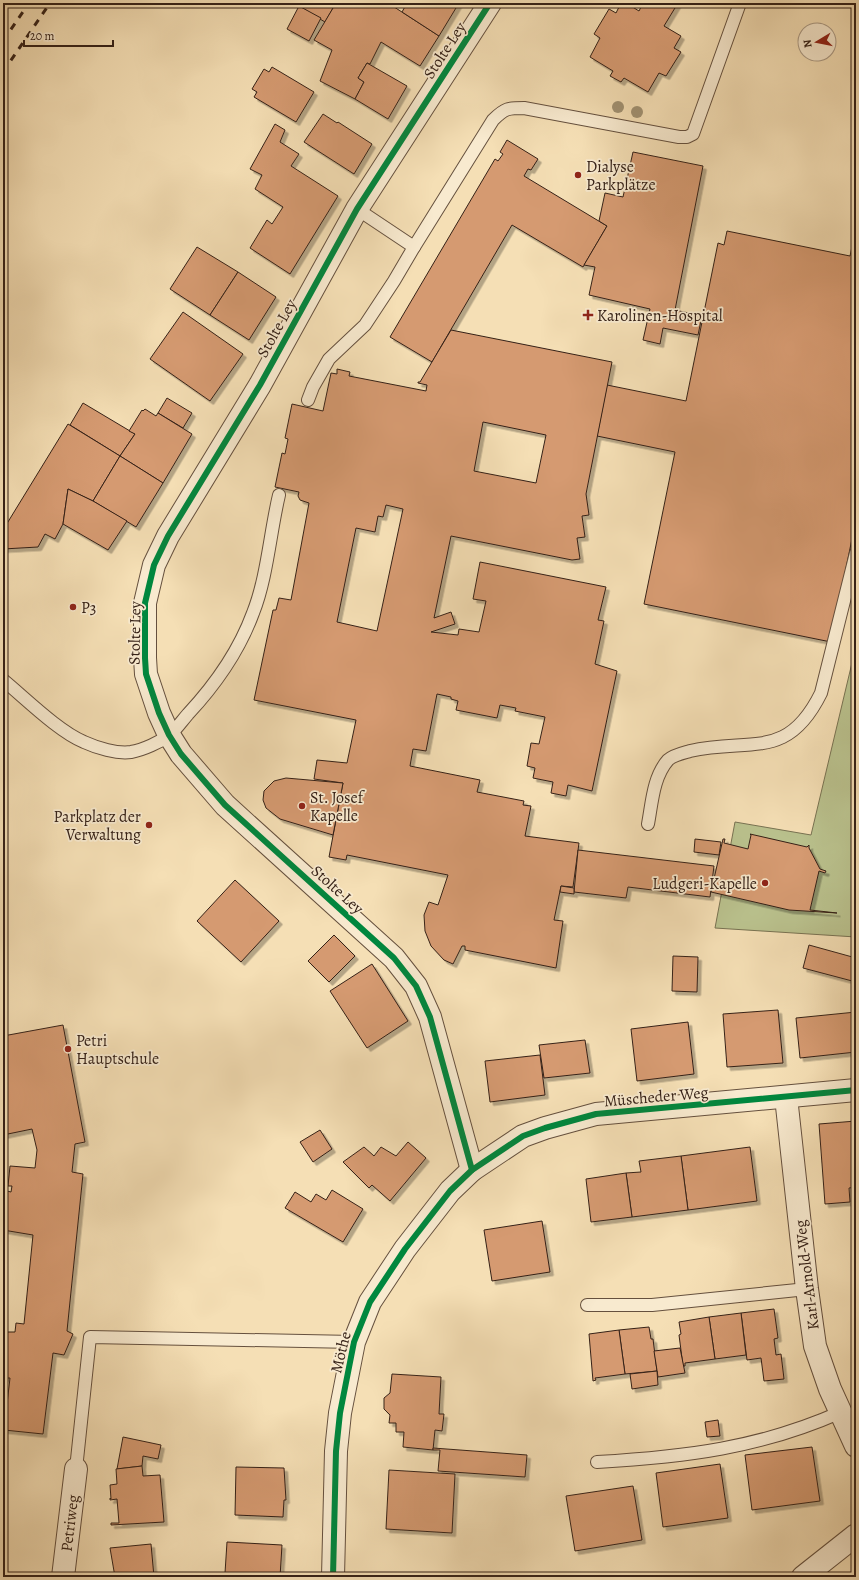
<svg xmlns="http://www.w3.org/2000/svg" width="859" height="1580" font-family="Alegreya,serif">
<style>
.green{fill:#bac28e;stroke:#787252}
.building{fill:#d59a71;stroke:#352117;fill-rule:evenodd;filter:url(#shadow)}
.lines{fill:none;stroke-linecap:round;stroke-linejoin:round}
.service-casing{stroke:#65503e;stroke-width:14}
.minor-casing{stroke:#65503e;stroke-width:24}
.service{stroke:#f8eacf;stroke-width:12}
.minor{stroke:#f8eacf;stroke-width:22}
.rail{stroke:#352117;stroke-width:3;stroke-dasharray:7 7;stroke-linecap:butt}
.cycleway-casing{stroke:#f8eacf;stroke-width:8}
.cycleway{stroke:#00873e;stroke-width:6}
.tree{fill:#a19172}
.poi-dot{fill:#8f2418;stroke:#f8eacf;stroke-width:1.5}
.labels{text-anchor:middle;stroke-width:3.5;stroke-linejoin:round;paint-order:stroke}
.street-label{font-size:16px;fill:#352117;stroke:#f8eacf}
.poi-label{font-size:16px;fill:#352117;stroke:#f8eacf;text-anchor:start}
</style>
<defs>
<filter id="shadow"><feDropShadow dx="3.5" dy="3.5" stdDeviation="0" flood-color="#0004"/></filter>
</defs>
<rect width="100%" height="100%" fill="#f5dfb5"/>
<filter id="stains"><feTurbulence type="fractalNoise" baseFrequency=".005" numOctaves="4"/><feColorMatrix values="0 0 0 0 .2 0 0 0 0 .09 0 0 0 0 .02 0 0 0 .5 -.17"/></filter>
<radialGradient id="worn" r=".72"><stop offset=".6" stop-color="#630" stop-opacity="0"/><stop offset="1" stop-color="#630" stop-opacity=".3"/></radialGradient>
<!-- green -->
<path class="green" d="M856,646v291l-141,-9 20,-106 76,13z"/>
<!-- building -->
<g class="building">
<path d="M302,3h34l-11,19 -25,-15z"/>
<path d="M336,3h52l51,33 -19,30 -39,-24 -11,22 -3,-1 -9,15 6,4 -9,17 -35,-18 12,-31 -18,-10z"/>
<path d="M407,3h52l-20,33 -37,-24z"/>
<path d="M621,3h5l13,8 4,-8h35l-14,23 17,10 -7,12 7,4 -15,24 -7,-3 -11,19 -24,-14 -3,4 -11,-6 3,-5 -23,-14 10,-19 -6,-4 15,-25 7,4z"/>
<path d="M299,6l22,12 -12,23 -22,-12z"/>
<path d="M367,63l40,23 -19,33 -33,-20 9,-17 -6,-4z"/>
<path d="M272,67l42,25 -18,30 -42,-25 3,-5 -5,-3 12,-20 5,3z"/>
<path d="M323,114l14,9 1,-1 34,22 -18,30 -50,-32z"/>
<path d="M275,124l10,6 -5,12 19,12 -8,12 47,30 -48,78 -40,-26 17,-28 5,4 11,-17 -28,-18 7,-14 -12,-6z"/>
<path d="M507,140l31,19 -7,11 -3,-1 -4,7 83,50 -24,41 -71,-42 -80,137 -42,-25 105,-178 3,2 5,-7 -3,-2z"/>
<path d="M633,152l70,14 -28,144 27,6 -4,19 -35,-7 -3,16 -17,-4 7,-31 -61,-14 6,-28 -11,-2 23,-39 -8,-5 6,-28 18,4z"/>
<path d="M856,228v291l-25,123 -187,-38 31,-152 -78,-16 10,-51 79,16 32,-158 6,2 3,-14 123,25z"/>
<path d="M197,247l41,25 -28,43 -40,-26z"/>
<path d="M238,272l38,25 -27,43 -39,-25z"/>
<path d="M183,312l60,42 -33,47 -60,-42z"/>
<path d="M451,330l161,32 -26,132 3,21 -7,1 3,21 -8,1 3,21 -8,1 -121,-24 -17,82 17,-6 4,12 -24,8 27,3 1,-6 20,3 7,-31 -13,-2 7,-37 126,25 -8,33 6,1 -9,43 22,7 -25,120 -24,-6 -2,11 -15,-3 2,-11 -20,-4 2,-10 -8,-2 4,-23 8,1 6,-27 -30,-6 1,-3 -16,-3 -3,13 -41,-8 2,-9 -7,-2v-2l-14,-3 -11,57 -13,-2 -3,17 70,14 -3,12 47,9 -1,4 8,1 -6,30 54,7 -6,44 -12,-1 -7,34 9,1 -7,47 -91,-18v-4h-3l-9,18 -9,-4 -13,-14 -6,-15 -1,-16 5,-13 9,3 10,-30 -101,-20 -1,5 -17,-3 14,-74 -29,-4 3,-19 30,3 9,-43 -102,-20 19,-90h3l3,-12 12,2 18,-97 -9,-3 -2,-4 1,-4 -24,-5 7,-34 3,1 3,-15 -3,-1 7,-34 31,7 8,-38 6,1v-5l13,3 -1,4 77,15 1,-6 -9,-2v-1h2zM483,422l63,13 -10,48 -62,-12zM386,505l17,4 -26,122 -40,-9 19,-94 19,4 3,-16 5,1z"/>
<path d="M167,398l25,15 -9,15 -25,-15z"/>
<path d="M83,403l52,31 -15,22 -50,-31z"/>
<path d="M145,409l11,7 2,-3 34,21 -29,49 -43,-27 15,-22 -6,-3 13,-21 1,1z"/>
<path d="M68,424l52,32 -27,45 -25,-12 -5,35 -8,15 -10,-5 -7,13 -35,2v-19z"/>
<path d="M120,456l43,27 -27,44 -43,-26z"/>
<path d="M68,489l25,12 34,20 -19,29 -45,-26z"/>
<path d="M286,778l57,5 -10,52 -53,-16 -14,-11 -3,-8 1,-9 10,-10z"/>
<path d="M750,834l57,13 2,-2v3l11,21 6,2 -1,2 -6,-2 -9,39 27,3 -48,-3 -78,-18 12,-53h2l-1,4 24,6 3,-14z"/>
<path d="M695,839l26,3 -2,13 -25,-3z"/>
<path d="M578,850l136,16 -4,31 -82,-10 -2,11 -52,-6z"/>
<path d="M235,880l44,41 -38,41 -44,-41z"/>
<path d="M561,886l13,2v6l-14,-2z"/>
<path d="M334,935l21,21 -26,26 -21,-21z"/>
<path d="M809,945l47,13v24l-53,-14z"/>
<path d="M673,956l25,1 -1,35 -25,-1z"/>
<path d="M372,964l36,57 -41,27 -37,-57z"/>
<path d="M778,1010l5,53 -56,4 -4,-53z"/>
<path d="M856,1012v40l-56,6 -4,-40z"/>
<path d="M688,1022l6,52 -57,7 -6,-52z"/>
<path d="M63,1025l22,117 -10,2 -3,28 11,2 -16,157 6,3 -9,21 -11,-2 -10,81 -39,-4 6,-52h-7v-46h12l1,-9 8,1 9,-89 -30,-5 4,-39 4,1 1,-6h-4l2,-20 25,2 2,-18 -5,-21 -29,6v-99z"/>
<path d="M585,1040l5,33 -46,5 -5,-33z"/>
<path d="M540,1055l5,40 -55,7 -5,-41z"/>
<path d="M856,1121v66l-7,1 1,14 -25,2 -6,-80z"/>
<path d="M320,1130l12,19 -19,13 -13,-20z"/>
<path d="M408,1142l18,16 -36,43 -18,-16 -3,3 -26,-26 21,-15 10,9 7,-9 15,9z"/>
<path d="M750,1147l7,54 -69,9 -7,-54z"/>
<path d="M681,1156l7,54 -56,7 -6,-44 15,-1 -2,-11z"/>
<path d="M626,1173l6,44 -41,5 -5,-43z"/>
<path d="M332,1190l31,19 -20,33 -58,-34 10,-16 16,10 5,-8 10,6z"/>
<path d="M542,1221l8,51 -58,9 -8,-51z"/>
<path d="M774,1309l4,29 -4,1 2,16 5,-1 3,25 -20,2 -3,-23 -14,2 -6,-47z"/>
<path d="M741,1313l5,42 -31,4 -6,-42z"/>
<path d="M709,1317l6,42 -30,4v3h-2l-4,-31 2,-1 -2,-12z"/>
<path d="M649,1327l2,12h2l4,32 -32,3 -6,-44z"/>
<path d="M619,1330l6,44 -30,4 1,2 -3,1 -4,-47z"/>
<path d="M680,1348l5,25 -27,4 -4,-26z"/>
<path d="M657,1371l1,14 -26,4 -2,-15z"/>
<path d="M392,1374l49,3 -2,37h5l-2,17 -7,-1 -2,20 -30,-3 1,-15h-8v-9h-7l1,-8 -6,-6v-11l6,-5z"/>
<path d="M718,1420l2,16 -13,1 -2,-15z"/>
<path d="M123,1437l38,8 -3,14 -15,-3 -1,10 -25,3z"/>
<path d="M812,1447l8,54 -68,9 -7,-55z"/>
<path d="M433,1448l94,7 -2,22 -87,-6 2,-21h-7z"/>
<path d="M720,1464l8,54 -65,9 -7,-54z"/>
<path d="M142,1466l1,10 17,-1 4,47 -53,3v-2h8l-2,-24 -7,1v-2l1,1 -1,-14 7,-1 -1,-15z"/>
<path d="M236,1467l48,1 2,32h-2l-1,17 -48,-2z"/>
<path d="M389,1470l66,4 -3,59 -66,-4z"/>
<path d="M633,1486l9,54 -67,11 -9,-55z"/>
<path d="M227,1542l55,3 -2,32h-42l1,-3 -14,-1z"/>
<path d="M151,1544l3,33h-39l-5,-29z"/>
</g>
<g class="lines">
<defs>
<g id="service">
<path d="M414,247l79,-127c12,-12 15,-12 31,-12l155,29h8l6,-3 47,-131"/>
<path d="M308,400l5,-13 16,-28 36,-34 29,-44 20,-34 -57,-38"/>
<path d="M3,680c22,18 56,52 81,62 13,6 33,12 47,10 12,-2 29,-10 39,-17 6,-6 12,-14 18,-21 27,-29 51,-63 65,-101 14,-35 17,-80 26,-118"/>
<path d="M648,824c4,-21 5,-47 20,-64 5,-5 15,-7 22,-9 60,-14 97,11 131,-58l35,-140"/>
<path d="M587,1305h65l155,-16"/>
<path d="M597,1462c88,-5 163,-14 244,-50"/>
<path d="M76,1469l14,-132 264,5"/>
</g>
<g id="minor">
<path d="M786,1097l21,192 8,57 15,43 26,57"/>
<path d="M472,1170l-42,-153 -14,-31 -22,-28 -169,-153 -44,-51 -12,-19 -10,-22 -13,-39 -1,-16v-55l9,-38 14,-29 92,-151 97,-176 133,-206"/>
<path d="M63,1577l13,-108"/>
<path d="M333,1577l3,-126 4,-38 14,-71 16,-40 35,-53 45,-58 22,-21 51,-34 22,-8 51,-14 260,-24"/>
<path d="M803,1577l53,-42"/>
</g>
</defs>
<!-- service casing -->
<use href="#service" class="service-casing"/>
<!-- minor casing -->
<use href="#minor" class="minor-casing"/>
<!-- service -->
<use href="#service" class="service"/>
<!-- minor -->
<use href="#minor" class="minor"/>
<!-- rail -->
<g class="rail">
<path d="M3,41l26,-38"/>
<path d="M3,72l47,-69"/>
</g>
<defs>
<g id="cycleway">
<path d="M472,1170l-42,-153 -14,-31 -22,-28 -169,-153 -44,-51 -12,-19 -10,-22 -13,-39 -1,-16v-55l9,-38 14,-29 92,-151 97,-176 133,-206"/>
<path d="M333,1577l3,-126 4,-38 14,-71 16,-40 35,-53 45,-58 22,-21 51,-34 22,-8 51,-14 260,-24"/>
</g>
</defs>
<!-- cycleway casing -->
<use href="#cycleway" class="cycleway-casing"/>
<!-- cycleway -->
<use href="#cycleway" class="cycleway"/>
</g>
<!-- trees -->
<g class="tree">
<circle cx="618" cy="107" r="6"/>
<circle cx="637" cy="112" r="6"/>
</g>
<!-- markers -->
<g class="poi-dot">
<circle cx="578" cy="175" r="4"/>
<path d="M586 309h4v4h4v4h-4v4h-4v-4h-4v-4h4z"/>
<circle cx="73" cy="607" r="4"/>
<circle cx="302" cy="806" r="4"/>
<circle cx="149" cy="825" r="4"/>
<circle cx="765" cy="883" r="4"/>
<circle cx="68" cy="1049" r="4"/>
</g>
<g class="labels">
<!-- street labels -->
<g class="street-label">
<text transform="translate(444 50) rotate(-57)" y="6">Stolte Ley</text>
<text transform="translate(276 328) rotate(-61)" y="6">Stolte Ley</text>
<text transform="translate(134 633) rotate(-89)" y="6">Stolte Ley</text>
<text transform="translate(338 889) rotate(42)" y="6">Stolte Ley</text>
<text transform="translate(656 1096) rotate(-5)" y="6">Müscheder Weg</text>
<text transform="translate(806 1275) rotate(-97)" y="6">Karl-Arnold-Weg</text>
<text transform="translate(340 1352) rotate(-76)" y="6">Möthe</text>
<text transform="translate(69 1523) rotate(-83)" y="6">Petriweg</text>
</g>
<!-- poi labels -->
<g class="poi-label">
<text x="586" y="172">Dialyse<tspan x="586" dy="18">Parkplätze</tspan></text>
<text x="597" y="321">Karolinen-Hospital</text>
<text x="81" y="613">P3</text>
<text x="310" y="803">St. Josef<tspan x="310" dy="18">Kapelle</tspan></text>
<text x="141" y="822" text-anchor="end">Parkplatz der<tspan x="141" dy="18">Verwaltung</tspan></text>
<text x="757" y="889" text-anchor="end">Ludgeri-Kapelle</text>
<text x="76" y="1046">Petri<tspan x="76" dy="18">Hauptschule</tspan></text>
</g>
</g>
<!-- margin -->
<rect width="859" height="1580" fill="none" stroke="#f5dfb5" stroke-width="16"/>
<rect x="4" y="4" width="851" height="1572" fill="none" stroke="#352117" stroke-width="2"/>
<rect x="8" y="8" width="843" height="1564" fill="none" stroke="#352117"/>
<!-- north arrow -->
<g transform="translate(817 42) rotate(260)"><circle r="19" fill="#f8eacf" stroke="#aa9a85"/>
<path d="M0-3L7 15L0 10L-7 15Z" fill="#8f2418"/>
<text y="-6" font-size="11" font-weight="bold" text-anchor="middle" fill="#352117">N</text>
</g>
<!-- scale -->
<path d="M24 40v6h89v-6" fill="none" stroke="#352117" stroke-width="2"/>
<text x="30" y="40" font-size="12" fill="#352117" stroke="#f8eacf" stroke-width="3" paint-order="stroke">20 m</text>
<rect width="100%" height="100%" filter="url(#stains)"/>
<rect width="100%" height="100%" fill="url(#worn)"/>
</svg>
